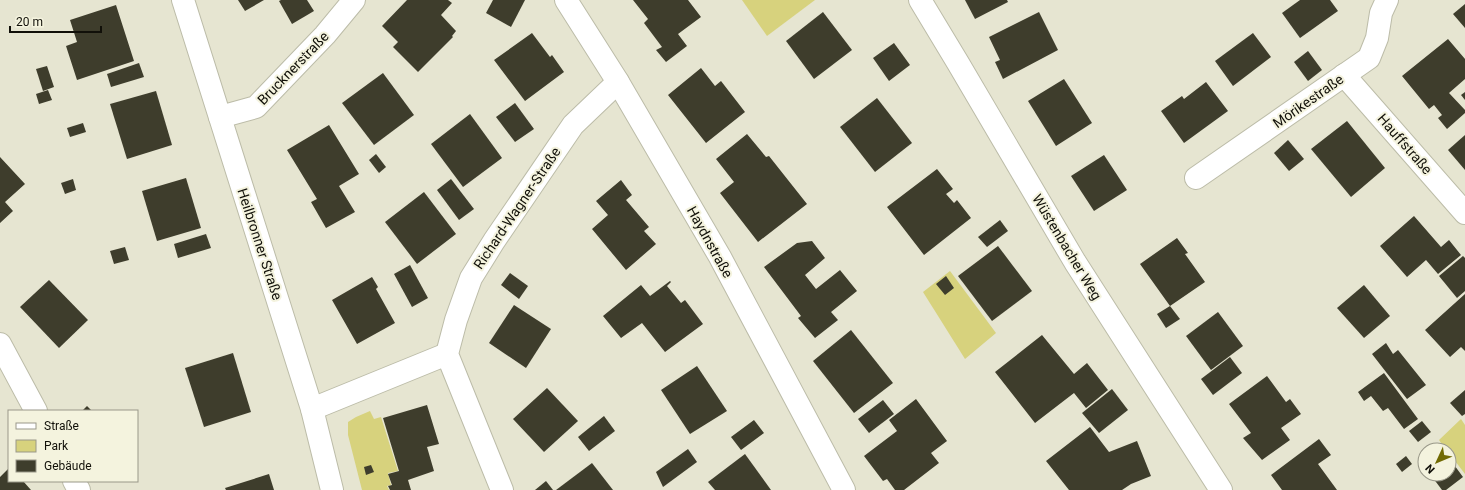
<svg xmlns="http://www.w3.org/2000/svg" width="1465" height="490" font-family="Roboto,sans-serif">
<style>
.green{fill:#d7d27d}
.building{fill:#3e3d2c}
.lines{fill:none;stroke-linecap:round;stroke-linejoin:round}
.minor-casing{stroke:#bcbca8;stroke-width:24}
.tertiary-casing{stroke:#bcbca8;stroke-width:24}
.minor{stroke:#fff;stroke-width:22}
.tertiary{stroke:#fff;stroke-width:22}
.labels{text-anchor:middle;stroke-width:4;stroke-linejoin:round;paint-order:stroke}
.street-label{font-size:14px;fill:#111009;stroke:#f4f3de}
</style>
<rect width="100%" height="100%" fill="#e6e5d1"/>
<!-- green -->
<g class="green">
<path d="M742,0h73l-48,36z"/>
<path d="M950,271l46,62 -31,26 -42,-67z"/>
<path d="M370,411l4,8 7,-2 17,54 -10,2 3,12 -4,1 2,4h-27l-14,-55v-13l8,-5z"/>
<path d="M1461,419l4,6v49l-16,-21v-3h-3l-7,-10z"/>
</g>
<!-- building -->
<g class="building">
<path d="M238,0h26l-19,11z"/>
<path d="M281,0h26l7,11 -22,13 -13,-23z"/>
<path d="M407,0h41l4,3 -11,12 15,16 -4,5 1,1 -35,35 -25,-25 5,-5 -16,-16z"/>
<path d="M493,0h32l-14,27 -25,-14z"/>
<path d="M633,0h55l13,17 -23,17 9,12 -21,16 -10,-12 6,-3 -18,-24 4,-4z"/>
<path d="M965,0h42l1,2 -33,17z"/>
<path d="M1300,0h30l8,11 -38,27 -18,-25z"/>
<path d="M1465,4v24l-12,-14z"/>
<path d="M116,5l18,56 -57,19 -11,-34 11,-4 -7,-22z"/>
<path d="M823,12l29,38 -38,29 -28,-38z"/>
<path d="M1039,12l19,38 -55,29 -8,-17 5,-2 -11,-23z"/>
<path d="M532,33l18,24 2,-2 12,17 -39,29 -31,-41z"/>
<path d="M1253,33l18,24 -38,29 -18,-25z"/>
<path d="M1448,39l17,20v20l-16,14 16,17v3l-18,16 -9,-11 4,-3 -8,-10 -5,4 -27,-33z"/>
<path d="M894,43l16,22 -21,16 -16,-23z"/>
<path d="M1308,51l14,19 -14,11 -14,-19z"/>
<path d="M139,63l5,14 -33,10 -4,-13z"/>
<path d="M47,66l7,21 -11,4 -7,-22z"/>
<path d="M701,68l14,18 6,-5 24,31 -39,31 -38,-48z"/>
<path d="M383,73l31,42 -40,30 -32,-42z"/>
<path d="M1064,79l28,44 -36,23 -28,-45z"/>
<path d="M1206,82l22,29 -44,32 -23,-32 21,-15 2,3z"/>
<path d="M48,90l4,10 -13,4 -3,-10z"/>
<path d="M156,91l16,54 -45,14 -17,-55z"/>
<path d="M1465,92v8l-4,-5z"/>
<path d="M877,98l35,45 -37,29 -35,-45z"/>
<path d="M515,103l19,26 -19,13 -19,-25z"/>
<path d="M470,114l32,44 -39,29 -32,-43z"/>
<path d="M1347,121l38,47 -34,29 -40,-48z"/>
<path d="M83,123l3,9 -16,5 -3,-9z"/>
<path d="M329,125l30,49 -20,12 16,26 -29,16 -15,-26 6,-3 -30,-49z"/>
<path d="M747,134l19,23 3,-1 38,48 -49,38 -38,-49 14,-11 -18,-23z"/>
<path d="M1465,135v35l-17,-20z"/>
<path d="M1288,140l16,19 -15,12 -15,-18z"/>
<path d="M376,154l10,13 -7,6 -10,-13z"/>
<path d="M1104,155l23,35 -33,21 -23,-35z"/>
<path d="M0,157l25,27 -20,18 8,9 -13,12z"/>
<path d="M937,169l16,20 -7,5 8,9 3,-3 14,18 -47,37 -37,-48z"/>
<path d="M186,178l15,50 -44,13 -15,-50z"/>
<path d="M73,179l3,11 -11,4 -4,-11z"/>
<path d="M451,179l23,30 -15,11 -22,-30z"/>
<path d="M621,180l11,15 -6,5 23,27 -5,4 12,13 -30,26 -34,-41 16,-14 -12,-14z"/>
<path d="M424,192l32,42 -39,30 -32,-42z"/>
<path d="M1414,216l27,31 8,-7 12,15 -23,19 -12,-14 -19,17 -27,-31z"/>
<path d="M1000,220l8,11 -21,16 -9,-10z"/>
<path d="M206,234l5,14 -33,10 -4,-14z"/>
<path d="M1177,238l11,15 -3,1 20,28 -35,24 -30,-42z"/>
<path d="M812,241l13,17 -20,17 11,14 24,-19 17,21 -26,21 7,8 -23,18 -17,-20 3,-2 -37,-49 33,-24z"/>
<path d="M998,246l34,45 -40,30 -34,-45z"/>
<path d="M125,247l4,13 -15,4 -4,-13z"/>
<path d="M1463,256l2,2v33l-8,7 -18,-22z"/>
<path d="M410,265l18,33 -16,9 -18,-33z"/>
<path d="M510,273l18,13 -9,13 -18,-14z"/>
<path d="M946,276l8,12 -9,7 -9,-11z"/>
<path d="M372,277l6,10 -2,2 19,34 -38,21 -25,-44z"/>
<path d="M49,280l39,40 -29,28 -39,-41z"/>
<path d="M670,281l1,1 -4,4 14,17 4,-3 18,24 -38,28 -23,-29 -21,15 -18,-22 38,-31 9,11z"/>
<path d="M1364,285l26,31 -26,22 -27,-30z"/>
<path d="M1465,294v57l-4,-4 -11,10 -25,-27z"/>
<path d="M514,305l37,24 -25,39 -37,-25z"/>
<path d="M1170,306l10,13 -14,9 -9,-14z"/>
<path d="M1218,312l25,34 -32,24 -25,-34z"/>
<path d="M851,330l42,53 -39,30 -41,-52z"/>
<path d="M1042,335l32,39 13,-11 21,27 -22,18 -12,-15 -39,30 -40,-51z"/>
<path d="M1386,343l7,11 5,-4 28,35 -19,14 -35,-45z"/>
<path d="M233,353l18,59 -47,15 -19,-59z"/>
<path d="M1230,357l12,16 -29,22 -12,-16z"/>
<path d="M697,366l30,45 -37,23 -29,-44z"/>
<path d="M1384,373l34,46 -14,10 -16,-21 -5,3 -12,-15 -7,5 -6,-9z"/>
<path d="M1267,376l19,26 4,-3 11,15 -20,14 9,12 -28,20 -19,-22 8,-5 -22,-29z"/>
<path d="M547,388l31,33 -34,31 -31,-33z"/>
<path d="M1112,389l16,21 -29,23 -17,-20z"/>
<path d="M1465,390v24l-3,2 -12,-13z"/>
<path d="M916,399l31,42 -16,12 8,10 -35,27h-9l-8,-11 -4,2 -19,-25 33,-25 -8,-11z"/>
<path d="M883,400l11,14 -25,19 -11,-14z"/>
<path d="M427,405l12,39 -12,3 7,24 -26,9 3,10h-21l-2,-4 4,-1 -4,-11 11,-3 -16,-53z"/>
<path d="M87,406l5,5h-10z"/>
<path d="M604,416l11,15 -26,20 -11,-14z"/>
<path d="M754,420l10,13 -23,17 -10,-13z"/>
<path d="M1422,421l9,11 -13,10 -9,-11z"/>
<path d="M1090,427l19,25 28,-11 14,35 -20,8 -9,6h-53l-23,-29z"/>
<path d="M1319,439l12,16 -13,9 19,26h-55l-11,-15z"/>
<path d="M1439,444l4,6h-11z"/>
<path d="M688,449l9,13 -34,25 -7,-15z"/>
<path d="M745,454l26,36h-56l-7,-8z"/>
<path d="M1425,455v13l-6,-8z"/>
<path d="M1406,456l6,8 -10,8 -6,-8z"/>
<path d="M1449,458l14,19 -17,13h-4l-12,-16h19z"/>
<path d="M592,463l21,27h-57z"/>
<path d="M371,465l3,7 -8,3 -2,-8z"/>
<path d="M9,468v13h14l8,9h-31v-13z"/>
<path d="M269,474l5,16h-48l-1,-2z"/>
<path d="M546,481l7,9h-18z"/>
</g>
<g class="lines">
<defs>
<g id="minor">
<path d="M566,0l52,82 102,175 124,233"/>
<path d="M920,0l38,63 117,199 146,228"/>
<path d="M1344,75l121,138"/>
<path d="M220,117l36,-10 69,-72 29,-35"/>
<path d="M1196,178l173,-120 8,-20 4,-25 6,-13"/>
<path d="M0,344l36,67"/>
<path d="M312,409l135,-55"/>
<path d="M74,481l5,9"/>
<path d="M502,490l-55,-136 9,-34 15,-42 23,-37 79,-116 45,-43"/>
</g>
<path id="tertiary" d="M183,0l129,409 20,81"/>
</defs>
<!-- minor casing -->
<use href="#minor" class="minor-casing"/>
<!-- tertiary casing -->
<use href="#tertiary" class="tertiary-casing"/>
<!-- minor -->
<use href="#minor" class="minor"/>
<!-- tertiary -->
<use href="#tertiary" class="tertiary"/>
</g>
<g class="labels">
<!-- street labels -->
<g class="street-label">
<text transform="translate(293 68) rotate(-46)" y="5">Brucknerstraße</text>
<text transform="translate(1308 101) rotate(-35)" y="5">Mörikestraße</text>
<text transform="translate(1405 144) rotate(49)" y="5">Hauffstraße</text>
<text transform="translate(517 208) rotate(-56)" y="5">Richard-Wagner-Straße</text>
<text transform="translate(710 242) rotate(61)" y="5">Haydnstraße</text>
<text transform="translate(260 244) rotate(72)" y="5">Heilbronner Straße</text>
<text transform="translate(1067 247) rotate(59)" y="5">Wüstenbacher Weg</text>
</g>
</g>
<!-- legend -->
<rect x="8" y="410" width="130" height="72" fill="#f4f3de" stroke="#999889"/>
<rect x="16" y="423" width="20" height="6" fill="#ffffff" stroke="#999889"/>
<text x="44" y="430" font-size="12" fill="#111009">Straße</text>
<rect x="16" y="440" width="20" height="12" fill="#d7d27d" stroke="#999889"/>
<text x="44" y="450" font-size="12" fill="#111009">Park</text>
<rect x="16" y="460" width="20" height="12" fill="#3e3d2c" stroke="#999889"/>
<text x="44" y="470" font-size="12" fill="#111009">Gebäude</text>
<!-- north arrow -->
<g transform="translate(1437 462) rotate(226)"><circle r="19" fill="#f4f3de" stroke="#999889"/>
<path d="M0-3L7 15L0 10L-7 15Z" fill="#716a03"/>
<text y="-6" font-size="11" font-weight="bold" text-anchor="middle" fill="#111009">N</text>
</g>
<!-- scale -->
<path d="M10 26v6h91v-6" fill="none" stroke="#111009" stroke-width="2"/>
<text x="16" y="26" font-size="12" fill="#111009" stroke="#f4f3de" stroke-width="3" paint-order="stroke">20 m</text>
</svg>
